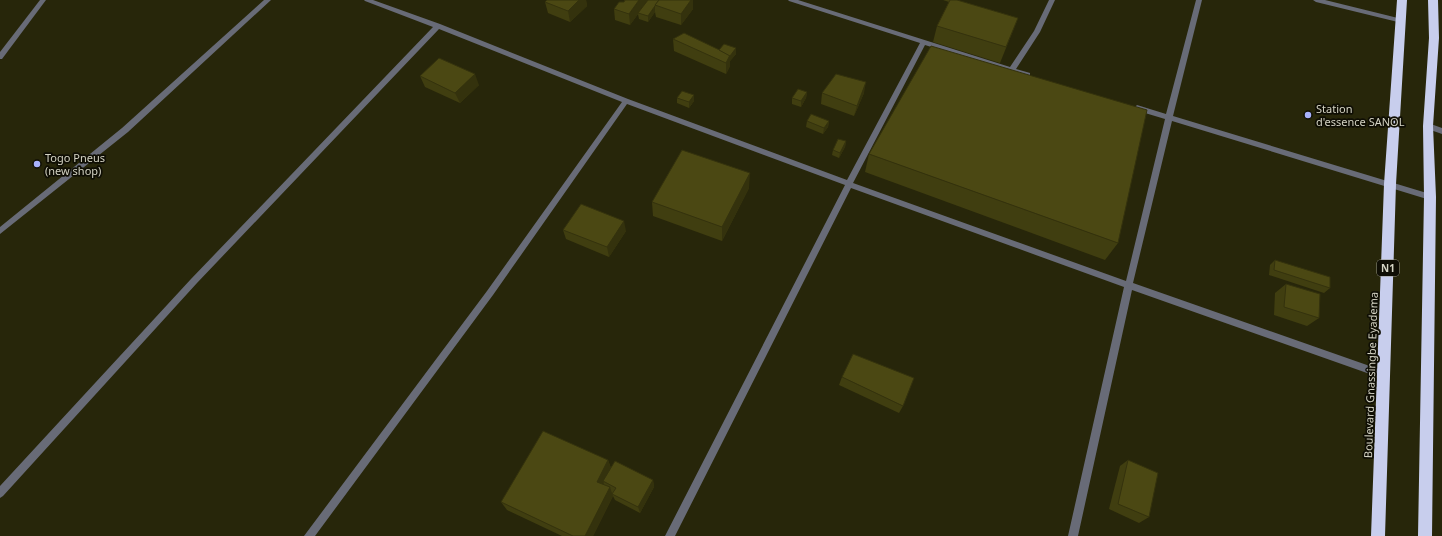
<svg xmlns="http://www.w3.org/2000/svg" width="1442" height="536" font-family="'Noto Sans',sans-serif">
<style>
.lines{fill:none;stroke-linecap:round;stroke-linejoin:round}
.street{fill:#686b77;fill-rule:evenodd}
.highway{fill:#c8ceed;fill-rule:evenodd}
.wall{fill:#403e10}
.shaded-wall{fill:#34320d}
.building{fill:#4b4813;stroke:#34320d}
.poi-dot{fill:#a7b1fc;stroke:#0f0e04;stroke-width:1.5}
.labels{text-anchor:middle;stroke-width:3.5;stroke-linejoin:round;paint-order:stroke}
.shield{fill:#0f0e04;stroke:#99988a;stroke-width:1}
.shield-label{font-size:10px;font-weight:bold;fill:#d4d3c3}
.poi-label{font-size:11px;fill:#d4d3c3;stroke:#0f0e04;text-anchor:start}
.street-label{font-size:11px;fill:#d4d3c3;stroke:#0f0e04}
</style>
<rect width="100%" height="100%" fill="#27260a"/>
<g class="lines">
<!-- street -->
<g class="street">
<path d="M40,0h6l-44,59h-2v-7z"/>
<path d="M264,0h7l-143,132 -128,102v-7l122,-99z"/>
<path d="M364,0h9l67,24 188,75 219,81 73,-137 -131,-42 -1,-1h10l212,67 24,-36 15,-31h6l-15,32 -24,37 14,4v4h-4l-101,-32 -72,138 273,98 39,-162 -30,-9 -1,-2 3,-3 29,9 30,-114h6l-29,116 257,78 4,3 -4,3 -258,-79 -39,162 251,88 3,1 1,3 -1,3 -3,1 -252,-89 -54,246h-10l56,-249 -273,-99 -176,348h-10l180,-351 -218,-81 -134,191 -178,241h-11l183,-245 135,-189 -183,-73 -242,254 -194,213 -3,2v-12l191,-207 242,-252 -68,-26z"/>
<path d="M1313,0h12l77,19 3,2 -3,2 -86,-21z"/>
<path d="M1428,123l14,5v6l-17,-6 -1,-2 1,-2z"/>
</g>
<!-- highway -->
<g class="highway">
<path d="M1397,0h10l-11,184 -11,352h-14l13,-352z"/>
<path d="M1428,0h10l1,38 -6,88 3,71 -4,339h-14l6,-339 -1,-71 6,-88z"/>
</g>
</g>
<!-- wall -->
<g class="wall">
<path d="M547,0h39l1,6 -17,16 -22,-9 -3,-11z"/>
<path d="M625,0h68v9l-12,16 -25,-8 -1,-5 -7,10 -9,-3 -1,-5 -8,11 -15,-5 -1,-11 10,-7z"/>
<path d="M943,0h14l61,18 -18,45 -67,-21 4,-16 12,-24z"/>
<path d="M673,39l46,11 17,4 -6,7v5l-4,8 -52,-23z"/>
<path d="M420,76l59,9 -19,18 -35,-16z"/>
<path d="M807,92l-1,6 -5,9 -9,-3v-6z"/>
<path d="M822,93h42l-10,23 -33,-12z"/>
<path d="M677,98l17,3 -5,7 -12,-5z"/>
<path d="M807,121h22l-1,6 -5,7 -17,-7z"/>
<path d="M846,141l-1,6 -6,11 -7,-3 1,-5z"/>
<path d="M869,154l249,89 -13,17 -240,-88z"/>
<path d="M749,188l-27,53 -69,-25 -1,-14z"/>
<path d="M563,230l63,1 -17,26 -43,-18z"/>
<path d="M1275,260l55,28 -6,5 -55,-18 1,-10z"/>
<path d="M1286,284l33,34 -12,8 -33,-11 1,-22z"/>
<path d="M842,377l61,29 -4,7 -60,-28z"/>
<path d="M608,460l3,8 42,12 1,7 -14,26 -25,-13 -2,-4 -20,40h-31l-55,-26 -6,-8z"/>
<path d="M1128,460l21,57 -10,6 -30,-14 11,-43z"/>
</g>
<!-- shaded-wall -->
<g class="shaded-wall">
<path d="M579,0h7l1,6 -17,16 -2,-11z"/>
<path d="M639,0h9l-18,25 -1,-11z"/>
<path d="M691,0h2v9l-12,16v-11z"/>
<path d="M655,6v6l-7,10v-6z"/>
<path d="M736,48v6l-6,7v-5z"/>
<path d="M730,55v11l-4,8v-11z"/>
<path d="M475,74l4,11 -19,18 -5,-10z"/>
<path d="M866,82l-2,11 -10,23 3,-10z"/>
<path d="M807,92l-1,6 -5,9v-6z"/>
<path d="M694,95v6l-5,7v-6z"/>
<path d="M829,121l-1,6 -5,7 1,-6z"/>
<path d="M846,141l-1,6 -6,11 1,-5z"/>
<path d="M750,173l-1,15 -27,53v-14z"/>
<path d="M624,221l2,10 -17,26 -2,-10z"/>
<path d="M608,460l3,9 -8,12 1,2 -3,7 -4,-8z"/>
<path d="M653,480l1,7 -14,26 -2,-6z"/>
<path d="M610,487l3,9 -20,40h-8z"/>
</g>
<!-- building -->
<g class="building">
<path d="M547,0h32l-11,11 -23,-9z"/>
<path d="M625,0h14l-10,14 -15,-5 5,-7h5z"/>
<path d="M648,0h11l-11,16 -10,-3z"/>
<path d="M659,0h32l-10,14 -26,-9z"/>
<path d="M950,0h7l61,18 -12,29 -69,-21z"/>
<path d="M684,33l46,22 -4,8 -53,-24z"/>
<path d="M724,44l12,4 -6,8 -11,-6z"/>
<path d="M931,46l216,64 -29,133 -249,-89z"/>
<path d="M439,58l36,16 -20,19 -35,-17z"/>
<path d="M836,74l30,8 -9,24 -35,-13z"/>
<path d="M798,89l9,3 -6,9 -9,-3z"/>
<path d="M682,91l12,4 -5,7 -12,-4z"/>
<path d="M811,114l18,7 -5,7 -17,-7z"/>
<path d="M838,139l8,2 -6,12 -7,-3z"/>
<path d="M682,150l68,23 -28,54 -70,-25z"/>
<path d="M581,204l43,17 -17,26 -44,-17z"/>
<path d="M1275,260l55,17v11l-56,-18z"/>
<path d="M1286,284l34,10 -1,24 -35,-11z"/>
<path d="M853,354l61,24 -11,28 -61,-29z"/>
<path d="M543,431l65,29 -11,22 13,5 -25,49h-12l-72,-34z"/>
<path d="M1128,460l30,13 -9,44 -31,-13z"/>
<path d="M615,461l38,19 -15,27 -26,-13 4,-6 -13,-7z"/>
</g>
<!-- markers -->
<g class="poi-dot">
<circle cx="1308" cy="115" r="4"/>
<circle cx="37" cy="164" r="4"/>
</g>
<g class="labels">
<!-- shield labels -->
<rect class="shield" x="1377" y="260" width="22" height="16" rx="3"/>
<g class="shield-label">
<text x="1388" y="272">N1</text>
</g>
<!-- poi labels -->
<g class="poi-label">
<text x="1316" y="113">Station<tspan x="1316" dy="13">d'essence SANOL</tspan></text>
<text x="45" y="162">Togo Pneus<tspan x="45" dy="13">(new shop)</tspan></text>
</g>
<!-- street labels -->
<g class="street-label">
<text transform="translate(1371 375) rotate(-88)" y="4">Boulevard Gnassingbe Eyadema</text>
</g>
</g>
</svg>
